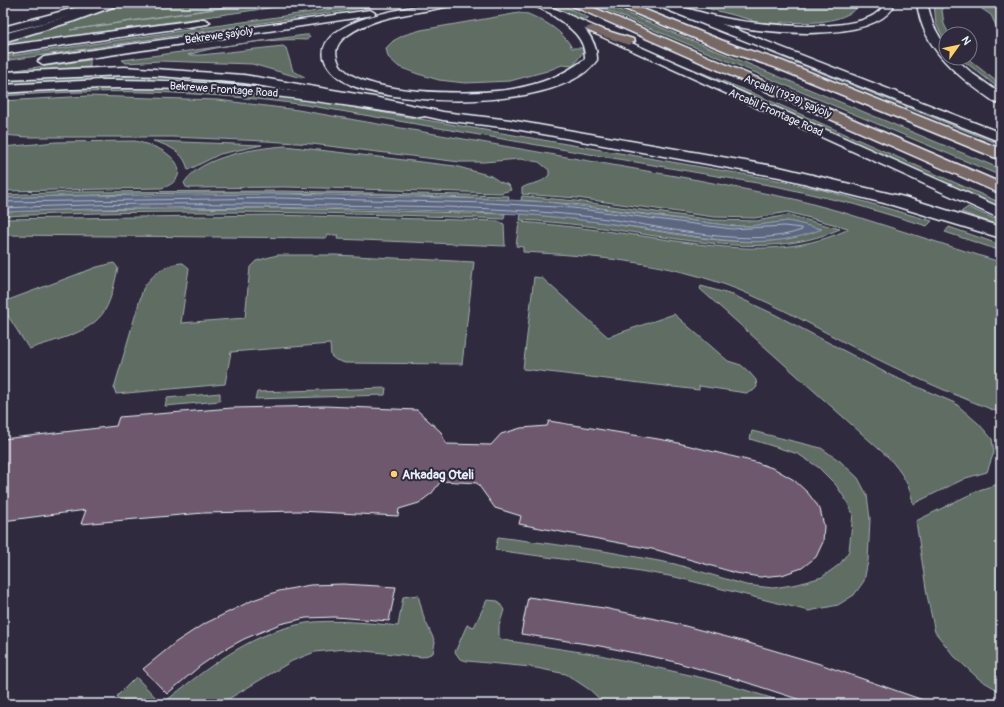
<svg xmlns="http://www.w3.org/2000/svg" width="1004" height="707" font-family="Pangolin,sans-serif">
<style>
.green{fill:#5e6d64;stroke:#a3afae}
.water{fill:#5c667f;stroke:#949eaf}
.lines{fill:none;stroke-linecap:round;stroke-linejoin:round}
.shore{stroke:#b0b9c8;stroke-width:1}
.building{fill:#6e586e;stroke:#e8f1f8}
.minor-casing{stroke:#e8f1f8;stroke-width:3}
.tertiary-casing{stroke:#e8f1f8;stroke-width:3}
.secondary-casing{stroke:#e8f1f8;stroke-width:3}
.primary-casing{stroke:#e8f1f8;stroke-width:3}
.minor{fill:#2f2a3d;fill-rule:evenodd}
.tertiary{fill:#2f2a3d;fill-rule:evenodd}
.secondary{fill:#2f2a3d;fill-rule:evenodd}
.primary{fill:#776864;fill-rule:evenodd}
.poi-dot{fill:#ffd166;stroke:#2f2a3d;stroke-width:1.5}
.labels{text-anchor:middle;stroke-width:4;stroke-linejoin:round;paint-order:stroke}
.far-street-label{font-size:11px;fill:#e8f1f8;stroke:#2f2a3d}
.poi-label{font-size:13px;font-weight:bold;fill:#e8f1f8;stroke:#2f2a3d;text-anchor:start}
</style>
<rect width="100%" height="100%" fill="#2f2a3d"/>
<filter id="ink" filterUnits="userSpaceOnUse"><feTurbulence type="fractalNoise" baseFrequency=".025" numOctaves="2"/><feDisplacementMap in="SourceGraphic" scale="8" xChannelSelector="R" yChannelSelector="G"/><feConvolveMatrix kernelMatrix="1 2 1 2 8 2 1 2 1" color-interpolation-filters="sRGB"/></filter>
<g filter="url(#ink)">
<!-- green -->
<g class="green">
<path d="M125,3h127l-182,27 188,-27h46l-301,43v-6l63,-18 4,1z"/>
<path d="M373,3h24l-394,58v-4z"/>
<path d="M544,3h14l31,15c-10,5 -34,-10 -45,-15z"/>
<path d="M590,3h12l399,166v7z"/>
<path d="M687,3h172l1,2c-18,20 -54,18 -79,17l-1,3 -9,-1 -2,1 -18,-2 1,-3z"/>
<path d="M934,3h7l3,21 5,10h-3v8l-10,-18z"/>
<path d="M981,3h20v34l-10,-22 -12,-8z"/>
<path d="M519,13c3,1 6,0 9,1 17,7 35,17 44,34h10l1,4 -10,14 -11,-1 -15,6 -37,10 -45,2 -26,-3 -21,-6 -19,-7 -11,-10 -2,-9 7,-7 11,-6 17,-5z"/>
<path d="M305,35h4l1,2 -4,3c-32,-2 -87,5 -118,15h13l82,-9 3,2 7,23 12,6 -4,1 -49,-14 -92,-3 -34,2 -4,-3z"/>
<path d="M767,49l234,91v5l-237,-95z"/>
<path d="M960,58h7l34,27v5z"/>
<path d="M90,60v7l-85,5 3,-1z"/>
<path d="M676,62l79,32 246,109v5z"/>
<path d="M160,74l87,10 -129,-3 -115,5v-7l57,-4z"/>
<path d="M91,86l133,4 85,10 468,80 46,10 109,31 -5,5 -74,-22 -73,-17 -474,-82c-104,-14 -198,-17 -303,-9v-5z"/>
<path d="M88,96l130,4 80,10 400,70 96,19 48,13 158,50 1,151c-50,-19 -99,-41 -146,-65 -38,-20 -76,-42 -116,-58 -69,-28 -143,-34 -216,-38v-5l-7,-1 3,-24c44,3 87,9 130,15 67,10 134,22 198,-7l1,-2 -61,-16 -32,6 -41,-1 -137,-19 -55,-4v-6c9,-6 19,-3 27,-13v-5l-10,-8 -19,-3 -36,3h-24l-148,-18 -46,-3 -94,-4h-145l-24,-2v-34z"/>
<path d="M135,141c11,3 25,6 35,15 15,12 10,28 -9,32l-158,3v-44l53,-5z"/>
<path d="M153,141l109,4 -42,9 -32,16c-4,-18 -18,-24 -35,-29z"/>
<path d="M285,146l170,20 36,10 9,6 9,3 2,5 -11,3 -215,-6 -95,1 -4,-1 -2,-4c16,-27 73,-35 101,-37z"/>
<path d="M284,191l225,5 -1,4c-168,-9 -337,-9 -505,-2v-3l69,-3z"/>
<path d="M522,196l54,5 138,19 43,1 31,-6 52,14c-61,27 -127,15 -191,6 -43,-7 -86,-13 -129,-15l1,-6c37,3 74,7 111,13 60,9 131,27 189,2l-33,-8 -37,5h-19l-159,-22 -52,-4z"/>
<path d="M968,207l33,15v4l-40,-14z"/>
<path d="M276,208l229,6 -1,5c-167,-7 -334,-10 -501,-3v-4l56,-2z"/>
<path d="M273,215l225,6 6,3 1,22 -168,-7 1,-4h-10l-2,3 -323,-3v-16z"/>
<path d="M949,227l52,18v6l-56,-19z"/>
<path d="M277,255h58l139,7 -12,102 -117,-1 -9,-3 -5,-4 -1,-12 -99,8 -6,32 -109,10 -2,-6 29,-99c8,-14 24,-26 40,-26l6,5 -8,55 64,-5 5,-51 6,-6z"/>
<path d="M114,263l4,5c-3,13 -6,30 -13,42 -14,24 -51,30 -76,39l-26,-41v-6l94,-35z"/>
<path d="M534,277l8,1 66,59 66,-23 54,47 13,4 9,8 6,7 1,7 -4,4 -7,2 -47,-7v4l-176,-21z"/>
<path d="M701,286l32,9 43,20 116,61 63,27 24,21 13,15 2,13 -7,20 -21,6 -53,26c-3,-20 -12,-32 -24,-46l-189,-169z"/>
<path d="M386,388l-1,7 -130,4 2,-7z"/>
<path d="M220,393v8l-55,5 2,-8z"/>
<path d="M752,431l69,17 19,13 18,17 9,17 3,24 -2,42 -4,20 -10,14 -16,10 -29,6 -134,-34 -76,-13 -104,-14 3,-13 106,14 71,13 71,21 27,3 25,-4 24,-7 18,-13 9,-13 4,-37 -7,-14 -10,-15 -18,-18 -20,-13 -48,-15z"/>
<path d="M1001,483v209l-22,-13 -25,-23 -19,-24 -8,-37 -11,-74 63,-31z"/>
<path d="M418,595l6,23 11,24 -2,11 -10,4 -78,-8 -30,3 -23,9 -72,43h-98l-5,-8 19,-19 26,27c44,-35 87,-71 144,-81 25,-4 66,0 92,3l5,-29z"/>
<path d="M487,600l11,1 6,9 -5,16v12l4,2 97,15 112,25 79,24h-186l-15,-14 -24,-16 -35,-7 -64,-6 -7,-2 -5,-7 12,-27 7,2z"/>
</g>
<!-- water -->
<path class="water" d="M282,194l207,5 58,3 185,24h19l37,-5 34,8c-54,23 -116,9 -172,0 -43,-6 -87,-12 -131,-15 -171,-8 -344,-9 -516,-2v-14l66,-2z"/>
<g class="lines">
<!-- shore -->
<path class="shore" d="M3,202l279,-4 207,5 84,5 159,21 52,-3 17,2 1,2c-51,19 -133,-2 -187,-10 -35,-5 -70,-8 -104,-10 -62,-4 -124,-4 -186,-5 -107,-2 -215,-2 -322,3"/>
</g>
<!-- building -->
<g class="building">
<path d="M325,406l92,4 24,22 5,12 45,1 10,-11 20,-6 26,-2 2,-5 121,20 85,21 20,7 19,11 14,13 12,16 4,17 -1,16 -7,15 -14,11 -20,7 -22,2 -24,-4 -79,-23 -138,-26 2,-8 -26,-8 -18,-25 -36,-2 -9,12 -13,10 -20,6 -1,7 -99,-5 -96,2 -122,11 5,-14 -83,11v-82l113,-13 3,-9 113,-9z"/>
<path d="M343,584l53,3 -7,34 -54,-4 -29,1 -26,6 -36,15 -22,12 -22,15 -33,28 -24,-25 33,-27 26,-17 51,-25 26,-9 31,-6z"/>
<path d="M528,597l76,11 66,14 72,19 78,23 103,36 -1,4h-109l-74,-24 -75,-21 -64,-13 -79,-12z"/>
</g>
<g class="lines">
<defs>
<g id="minor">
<path d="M93,3h15l-1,2 -20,7 -84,21v-6z"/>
<path d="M102,80c108,-1 211,12 318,29l5,1 2,3 -2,3 -5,1c-62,-10 -124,-20 -186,-25 -77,-6 -154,-5 -231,1v-8z"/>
</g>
<g id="tertiary">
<path d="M528,3h14l459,205v11z"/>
<path d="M654,3h14l333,130v9l-346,-137z"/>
</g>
<g id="secondary">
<path d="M104,3h15l-1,2 -44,16 -71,21v-8l63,-17z"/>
<path d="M435,3h19l-5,3c-32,8 -74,9 -101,29 -8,5 -14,13 -11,23 9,40 144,37 176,31 28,-5 49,-13 72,-30 1,-22 -17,-33 -33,-44l-1,-2 1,-2 4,-1c21,5 42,29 41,50 -35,51 -194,47 -246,25 -11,-5 -24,-15 -27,-27 -8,-39 86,-50 111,-55z"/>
<path d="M668,3c19,5 37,11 56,15 34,7 120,15 150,-3 3,-2 6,-5 9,-8v-4h10v5c-25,35 -123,25 -162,18 -23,-4 -45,-11 -68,-18l-1,-2 1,-2z"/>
<path d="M917,3h10l6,22 13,23v10h9l18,16 28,20v10l-5,-1c-37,-26 -73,-52 -79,-100z"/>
<path d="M370,10l5,3 -1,2 -330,50 -6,-4 6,-4z"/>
<path d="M204,19l6,3 -2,2 -205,30v-8z"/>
<path d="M124,67l120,8 130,22 69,15 67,8 269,47 125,30 97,30v11l-109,-33 -113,-28 -269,-49 -67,-8 -69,-15 -130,-22 -84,-7 -36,-1 -121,5v-8z"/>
</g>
<g id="primary">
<path d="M569,3h14l418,180v11l-431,-189z"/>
<path d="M614,3h14l108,43 46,15 219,88v11l-227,-93 -46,-15 -113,-47z"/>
<path d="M592,26l41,13 2,2 -6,4 -41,-14 -2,-2 2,-2z"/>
</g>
</defs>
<!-- minor casing -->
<use href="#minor" class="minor-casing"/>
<!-- tertiary casing -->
<use href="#tertiary" class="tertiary-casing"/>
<!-- secondary casing -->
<use href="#secondary" class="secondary-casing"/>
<!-- primary casing -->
<use href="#primary" class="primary-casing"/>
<!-- minor -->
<use href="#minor" class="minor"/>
<!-- tertiary -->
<use href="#tertiary" class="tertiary"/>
<!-- secondary -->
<use href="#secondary" class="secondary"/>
<!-- primary -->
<use href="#primary" class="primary"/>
</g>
</g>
<!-- markers -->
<circle class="poi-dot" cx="394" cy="474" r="4"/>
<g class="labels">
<!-- far-street labels -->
<g class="far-street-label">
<text transform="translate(219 35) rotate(-8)" y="4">Bekrewe şaýoly</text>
<text transform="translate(224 89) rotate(4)" y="4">Bekrewe Frontage Road</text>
<text transform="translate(788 96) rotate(23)" y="4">Arçabil (1939) şaýoly</text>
<text transform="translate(776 112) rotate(24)" y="4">Arcabil Frontage Road</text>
</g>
<!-- poi labels -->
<g class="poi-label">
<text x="402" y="479">Arkadag Oteli</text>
</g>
</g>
<!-- margin -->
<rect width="1004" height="707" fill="none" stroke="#2f2a3d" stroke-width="16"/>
<rect x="8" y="8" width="988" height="691" fill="none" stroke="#e8f1f8" stroke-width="1.5" filter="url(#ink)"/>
<!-- north arrow -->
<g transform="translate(958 46) rotate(57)"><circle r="19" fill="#2f2a3d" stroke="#797a88"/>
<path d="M0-3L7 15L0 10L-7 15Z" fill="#ffd166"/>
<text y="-6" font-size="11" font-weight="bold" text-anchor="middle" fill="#e8f1f8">N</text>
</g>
</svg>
